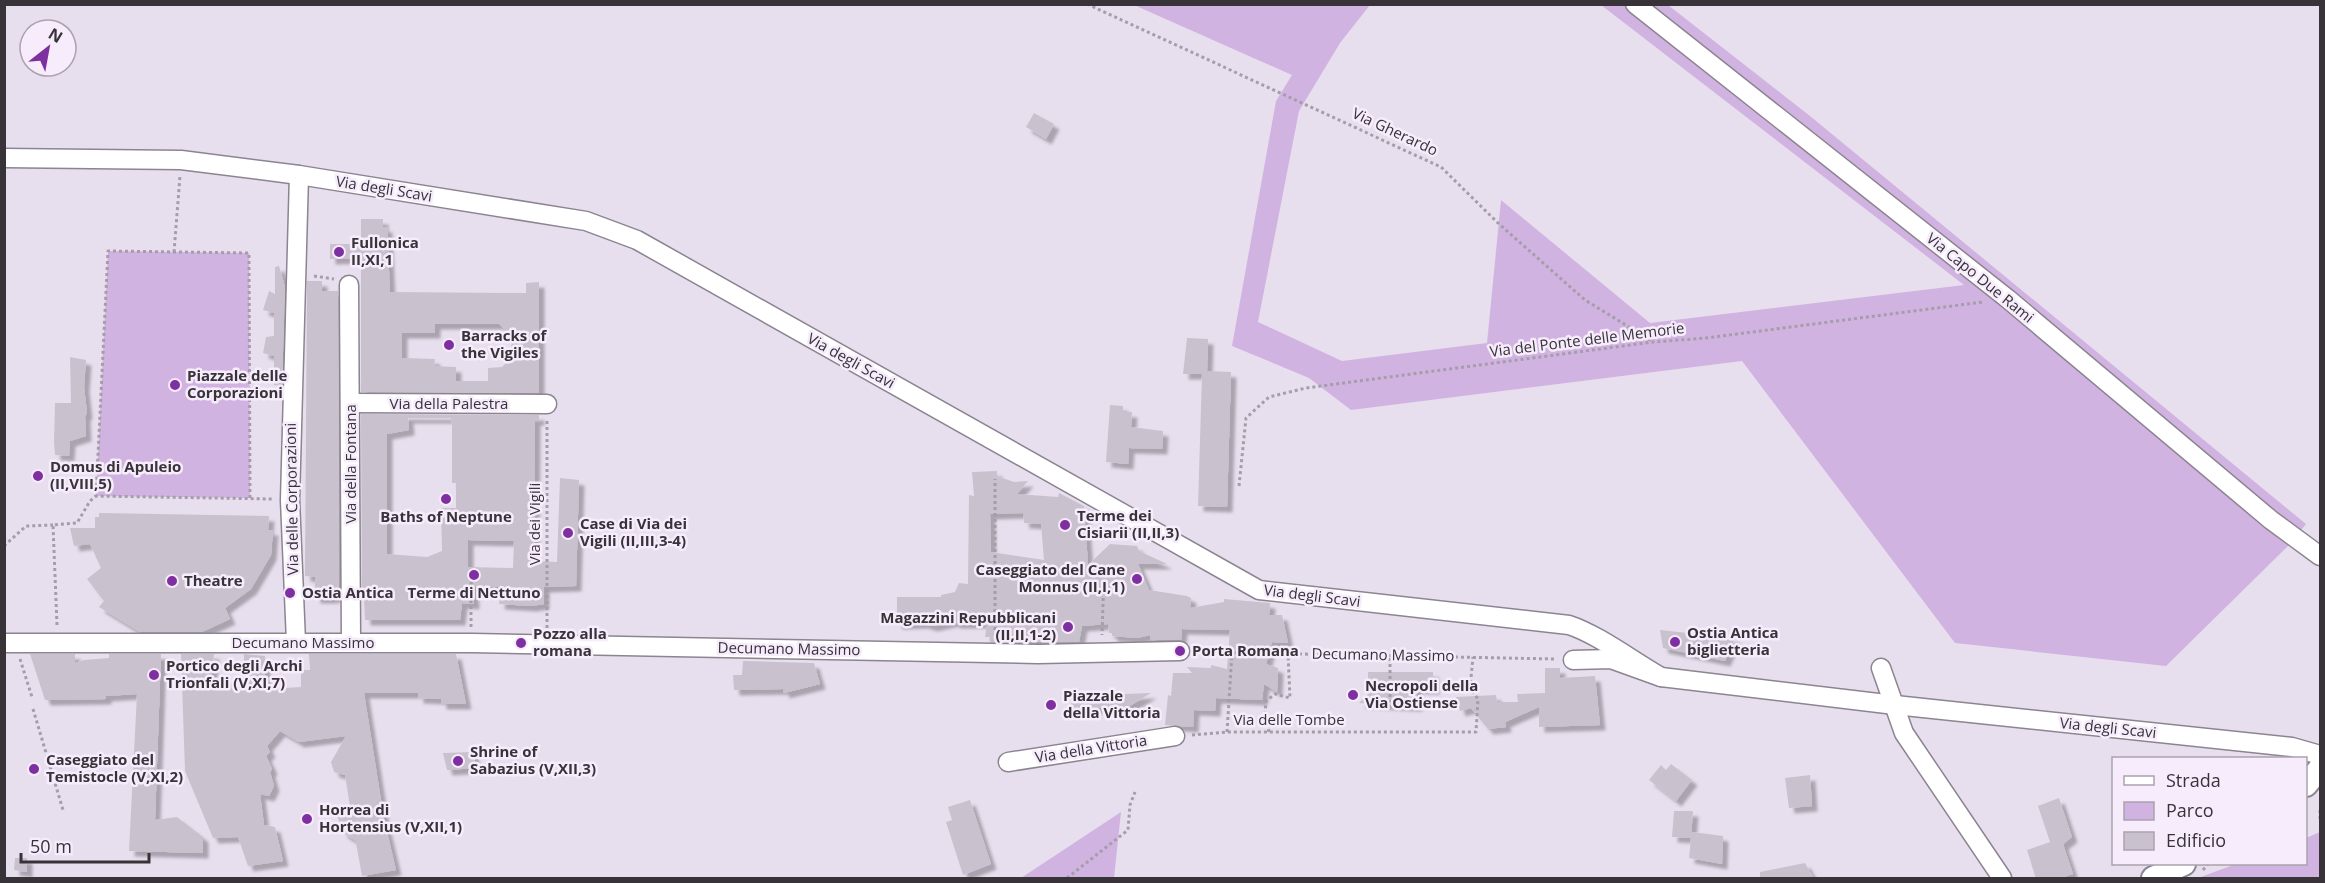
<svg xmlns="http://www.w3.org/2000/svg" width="2325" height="883" font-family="'Open Sans',sans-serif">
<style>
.green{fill:#d1b3e1}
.building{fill:#cac1cf;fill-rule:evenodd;filter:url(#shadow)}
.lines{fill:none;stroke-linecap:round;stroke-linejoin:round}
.minor-casing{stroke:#8c8491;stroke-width:21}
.major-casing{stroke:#8c8491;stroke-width:26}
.path{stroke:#a59da9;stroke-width:3;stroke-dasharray:3 3;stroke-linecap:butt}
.minor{stroke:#fff;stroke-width:18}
.major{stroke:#fff;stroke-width:22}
.poi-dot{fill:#7e2fa0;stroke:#f6ecfb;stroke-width:2}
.labels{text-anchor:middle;stroke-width:5;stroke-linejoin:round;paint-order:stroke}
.street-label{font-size:15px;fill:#373339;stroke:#f6ecfb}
.poi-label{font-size:15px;font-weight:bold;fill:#373339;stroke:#f6ecfb;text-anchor:start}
</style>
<defs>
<filter id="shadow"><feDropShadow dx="5.5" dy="5.5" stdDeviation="1.5" flood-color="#0004"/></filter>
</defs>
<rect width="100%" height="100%" fill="#e8dfee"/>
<!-- green -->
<g class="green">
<path d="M1134,5h236l-30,38 -41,68 -41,211 84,39 145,-18 14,-143 149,123 314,-38 -363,-280h67l142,111 496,408 -17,21 -123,121 -211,-23 -213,-282 -391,49 -42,-32 -77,-32 44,-245 16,-26z"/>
<path d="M108,251l141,2 1,245 -154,-2z"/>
<path d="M1121,812l-7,66h-93z"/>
<path d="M2320,832v46h-122l38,-14h70v-26z"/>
</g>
<!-- building -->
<g class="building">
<path d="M1034,113l20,11 -8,15 -20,-12z"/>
<path d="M361,219h22v8h4l3,65 136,1v-10l13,-1v111l-178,-1v-134l-31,1v-15h31zM435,324h64l12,12 1,21 -10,10 -14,1v13h-32v-14l-22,-1 1,-7 -33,-1v-25h33z"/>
<path d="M279,266l6,21 -3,99 -8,-1v-29l-11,-3 3,-16 8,-1v-23l-11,-3 6,-19 6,3v-27z"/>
<path d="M307,281h15v10h16l1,305 -9,2h-15v-21l-10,-1z"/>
<path d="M1187,338l21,1 -1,32 24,1 -4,135 -29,-1 4,-132h-19z"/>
<path d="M70,357l16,3 -2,27 3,26 -2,3 1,20 -16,5 -1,15 -14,-1 -1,-13 1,-39h16z"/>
<path d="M1110,405l13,1v6h9l-1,15 32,4 -1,18 -33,-1 -1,16 -22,-2z"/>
<path d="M361,414l178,1v5h-4l-1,141 23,1 3,-84 19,2 -3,106 -32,1v17l-13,2 -32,-2 3,-17 -29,-1 1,18 -12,-1 -2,17h-95l-1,-23h-2zM408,418h43l1,5v60h4v25h-15l1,43 -15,6 -40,-3v-120l22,-4zM468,540l46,1 -1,27 -45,-1z"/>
<path d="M997,471v5l17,6 14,-1 -11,13 41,3 1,-4 25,13 4,59 22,-21 27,2 2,5 28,13h-29l11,26 38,6 4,2 -1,10 34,-6v-3l46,4 -1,12h13l6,28 -16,-1 -6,22 12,4 -1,24 -13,-8 -2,16 -46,-2 -1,13 -21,-1 -1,17 -28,-2 3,-30 3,1 2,-23h19l-5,-6 24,1v-3l16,4 3,-39 -48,-1 -1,11h-22l-9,-1v-4l-13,3 -25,-2v-3h-3l-1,-9 -26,2 -3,16h-89v-5h-5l2,-14h-33v-2l-22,5 -9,-3 -26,1v-27h44v-2l14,-3 4,-9 9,1 1,-89 5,1 -2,-24zM1023,513l1,10 17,1 3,36 -53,-8 -1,-38z"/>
<path d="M99,513l170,3 -1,14h5l-2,25 -20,34 -26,19 5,11 -28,13h-62l-41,-25 5,-6 -17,-22 14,-11 -11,-24 -16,2 -4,-18h25v-11h4z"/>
<path d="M1660,630l75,8 -10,23 -62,-13z"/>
<path d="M30,654h45v9l9,-3 25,-2v-4h52l-6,166 22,-3 26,20v16l-74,-2 8,-157 -31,2v3l-61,1z"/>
<path d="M181,654h33l-3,30 33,-2v-28l21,2v33l36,-2v-17h9l-1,-16h147l10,50h-25v-5l-23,-1v-5h-54l20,126 12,51 -34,6 -6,-33 2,-1 -15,-9 -7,-21 15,1 -6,-38 -11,-3 -3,-10 15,-26 -47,6 -19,-11 -13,15 3,6 -4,4 6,13 -2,3 4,14 -5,10 -9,-2 4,31 11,2 8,34 -35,5 -10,-29 -25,1 -28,-67z"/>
<path d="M743,661l71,2 6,21 -36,9 -1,-4 -49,1 -1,-15h9z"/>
<path d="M1545,668h15v10l35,-2 5,49 -61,2v-20l-34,15 1,5 -18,2 -17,-21 -11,3 -4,-14 40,-2 1,6 -2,1h23l-1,-8 28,-1z"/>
<path d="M1368,672h65l1,17 -18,-1 1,18 -58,-3 9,-9z"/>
<path d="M1151,693l-23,14 -57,2 1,-13z"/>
<path d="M473,752l3,16 -29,2 -4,-17z"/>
<path d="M1671,764l21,16 -16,21 -27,-21 12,-15 5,5z"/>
<path d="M1810,775l2,31 -23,2 -4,-30z"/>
<path d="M2059,798l13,39 -9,7 10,30 -15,5h-22l-9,-29 23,-8 -12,-36z"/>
<path d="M970,800l21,64 -28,11 -17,-53 6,-2 -4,-13z"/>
<path d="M1674,811h19l-2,26 1,-5 31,4 -1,28 -33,-6 2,-20 -19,-1z"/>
<path d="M15,858h12v14l-13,-2z"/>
<path d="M1805,863l9,16h-54v-7z"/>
</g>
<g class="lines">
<defs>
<g id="minor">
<path d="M1635,4l373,295 263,221 49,36"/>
<path d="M4,158l177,2 118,15 287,46 51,19 622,350 310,35c28,9 64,36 92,52"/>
<path d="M349,285l2,357"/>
<path d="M350,403l197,1"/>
<path d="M296,642l-6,-142 9,-325"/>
<path d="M4,643h468l566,11 142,-3"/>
<path d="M1573,660l38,-1 50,18 234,28 397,42 28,8"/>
<path d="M1881,668l23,65 98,145"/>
<path d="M1008,762l167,-26"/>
</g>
<g id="major">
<path d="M2306,785l14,-17"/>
<path d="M2153,878l31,-14"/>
</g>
</defs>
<!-- minor casing -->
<use href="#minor" class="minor-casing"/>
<!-- major casing -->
<use href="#major" class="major-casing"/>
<!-- path -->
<g class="path">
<path d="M1087,4l354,163 57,56 87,77 67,41"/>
<path d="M174,252l6,-76"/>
<path d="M314,276l20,3"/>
<path d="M1239,486l7,-68 23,-21 37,-9 347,-46 53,-4 277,-36"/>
<path d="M250,498l-1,-245 -141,-2 -12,245 177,3"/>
<path d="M4,546l22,-20 27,-1"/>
<path d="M997,572l107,1 -2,62"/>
<path d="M57,625l-4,-100 24,-2 13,-22 6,-5"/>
<path d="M471,627v-43l3,-9"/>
<path d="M547,628v-207"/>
<path d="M995,636v-157"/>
<path d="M1197,652l359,7"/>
<path d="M20,659l12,38"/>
<path d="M1390,703v-48"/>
<path d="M33,709l30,101"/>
<path d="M1227,732l5,-79"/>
<path d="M1269,732l-4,-18 1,-13 9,-7 15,4 -2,-44"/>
<path d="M1192,735l35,-3h249l2,-33 -8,-11 3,-31"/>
<path d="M2320,810v9"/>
<path d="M2203,870l5,-6"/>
<path d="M1067,878l61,-48 2,-25 5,-13"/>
</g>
<!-- minor -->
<use href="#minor" class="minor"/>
<!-- major -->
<use href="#major" class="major"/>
</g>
<!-- markers -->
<g class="poi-dot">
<circle cx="339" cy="252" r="6"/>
<circle cx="449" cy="345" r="6"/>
<circle cx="175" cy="385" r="6"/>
<circle cx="38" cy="476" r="6"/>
<circle cx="446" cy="499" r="6"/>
<circle cx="1065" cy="525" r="6"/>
<circle cx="568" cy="533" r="6"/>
<circle cx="474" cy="575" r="6"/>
<circle cx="1137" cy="579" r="6"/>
<circle cx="172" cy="581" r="6"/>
<circle cx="290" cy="593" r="6"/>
<circle cx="1068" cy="627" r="6"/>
<circle cx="1675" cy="642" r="6"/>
<circle cx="521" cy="643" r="6"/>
<circle cx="1180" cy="651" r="6"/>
<circle cx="154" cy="675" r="6"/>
<circle cx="1353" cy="695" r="6"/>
<circle cx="1051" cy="705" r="6"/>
<circle cx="458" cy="761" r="6"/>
<circle cx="34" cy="769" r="6"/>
<circle cx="307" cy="819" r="6"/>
</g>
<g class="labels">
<!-- street labels -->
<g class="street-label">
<text transform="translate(1395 132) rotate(25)" y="5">Via Gherardo</text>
<text transform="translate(384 189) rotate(9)" y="5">Via degli Scavi</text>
<text transform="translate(1980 278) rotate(39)" y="5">Via Capo Due Rami</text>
<text transform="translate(1587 340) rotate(-7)" y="5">Via del Ponte delle Memorie</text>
<text transform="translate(851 361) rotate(29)" y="5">Via degli Scavi</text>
<text x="449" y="409">Via della Palestra</text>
<text transform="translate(351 464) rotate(-90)" y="5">Via della Fontana</text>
<text transform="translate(292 499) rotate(-91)" y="5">Via delle Corporazioni</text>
<text transform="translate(535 524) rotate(-90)" y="5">Via dei Vigili</text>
<text transform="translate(1312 596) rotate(7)" y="5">Via degli Scavi</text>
<text x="303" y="648">Decumano Massimo</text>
<text transform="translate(789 649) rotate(1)" y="5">Decumano Massimo</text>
<text transform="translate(1383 655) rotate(1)" y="5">Decumano Massimo</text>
<text x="1289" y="725">Via delle Tombe</text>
<text transform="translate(2108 728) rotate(6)" y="5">Via degli Scavi</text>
<text transform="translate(1091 749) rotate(-9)" y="5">Via della Vittoria</text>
</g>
<!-- poi labels -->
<g class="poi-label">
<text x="351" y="248">Fullonica<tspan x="351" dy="17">II,XI,1</tspan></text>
<text x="461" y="341">Barracks of<tspan x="461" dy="17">the Vigiles</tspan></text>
<text x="187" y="381">Piazzale delle<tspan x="187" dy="17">Corporazioni</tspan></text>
<text x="50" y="472">Domus di Apuleio<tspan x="50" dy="17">(II,VIII,5)</tspan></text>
<text x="1077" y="521">Terme dei<tspan x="1077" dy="17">Cisiarii (II,II,3)</tspan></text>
<text x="446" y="522" text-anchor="middle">Baths of Neptune</text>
<text x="580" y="529">Case di Via dei<tspan x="580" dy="17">Vigili (II,III,3-4)</tspan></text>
<text x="1125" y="575" text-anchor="end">Caseggiato del Cane<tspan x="1125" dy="17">Monnus (II,I,1)</tspan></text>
<text x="184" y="586">Theatre</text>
<text x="302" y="598">Ostia Antica</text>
<text x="474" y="598" text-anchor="middle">Terme di Nettuno</text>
<text x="1056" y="623" text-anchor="end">Magazzini Repubblicani<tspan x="1056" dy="17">(II,II,1-2)</tspan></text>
<text x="1687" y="638">Ostia Antica<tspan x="1687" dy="17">biglietteria</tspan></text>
<text x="533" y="639">Pozzo alla<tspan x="533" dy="17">romana</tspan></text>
<text x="1192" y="656">Porta Romana</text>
<text x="166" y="671">Portico degli Archi<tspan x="166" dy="17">Trionfali (V,XI,7)</tspan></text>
<text x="1365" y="691">Necropoli della<tspan x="1365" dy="17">Via Ostiense</tspan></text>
<text x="1063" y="701">Piazzale<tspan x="1063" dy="17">della Vittoria</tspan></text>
<text x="470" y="757">Shrine of<tspan x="470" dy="17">Sabazius (V,XII,3)</tspan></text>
<text x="46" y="765">Caseggiato del<tspan x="46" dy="17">Temistocle (V,XI,2)</tspan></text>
<text x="319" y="815">Horrea di<tspan x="319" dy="17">Hortensius (V,XII,1)</tspan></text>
</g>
</g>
<!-- border -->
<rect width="2325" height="883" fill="none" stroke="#373339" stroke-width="12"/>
<!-- legend -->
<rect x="2112" y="757" width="195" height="108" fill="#f6ecfb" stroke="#aaa2ad" stroke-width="1.5"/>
<rect x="2124" y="776" width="30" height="9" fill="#ffffff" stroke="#aaa2ad" stroke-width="1.5"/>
<text x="2166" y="787" font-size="18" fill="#373339">Strada</text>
<rect x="2124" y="802" width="30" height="18" fill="#d1b3e1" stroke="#aaa2ad" stroke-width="1.5"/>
<text x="2166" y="817" font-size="18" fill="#373339">Parco</text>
<rect x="2124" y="832" width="30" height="18" fill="#cac1cf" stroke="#aaa2ad" stroke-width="1.5"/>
<text x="2166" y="847" font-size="18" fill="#373339">Edificio</text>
<!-- north arrow -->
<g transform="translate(48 48) rotate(31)"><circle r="28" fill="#f6ecfb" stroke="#aaa2ad" stroke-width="1.5"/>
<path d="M0-4.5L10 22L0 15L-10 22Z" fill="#7e2fa0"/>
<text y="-9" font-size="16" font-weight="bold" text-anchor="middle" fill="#373339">N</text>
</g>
<!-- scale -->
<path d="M21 853v9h128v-9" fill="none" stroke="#373339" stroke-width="3"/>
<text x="30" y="853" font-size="18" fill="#373339" stroke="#f6ecfb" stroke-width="4.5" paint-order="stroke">50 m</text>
</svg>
